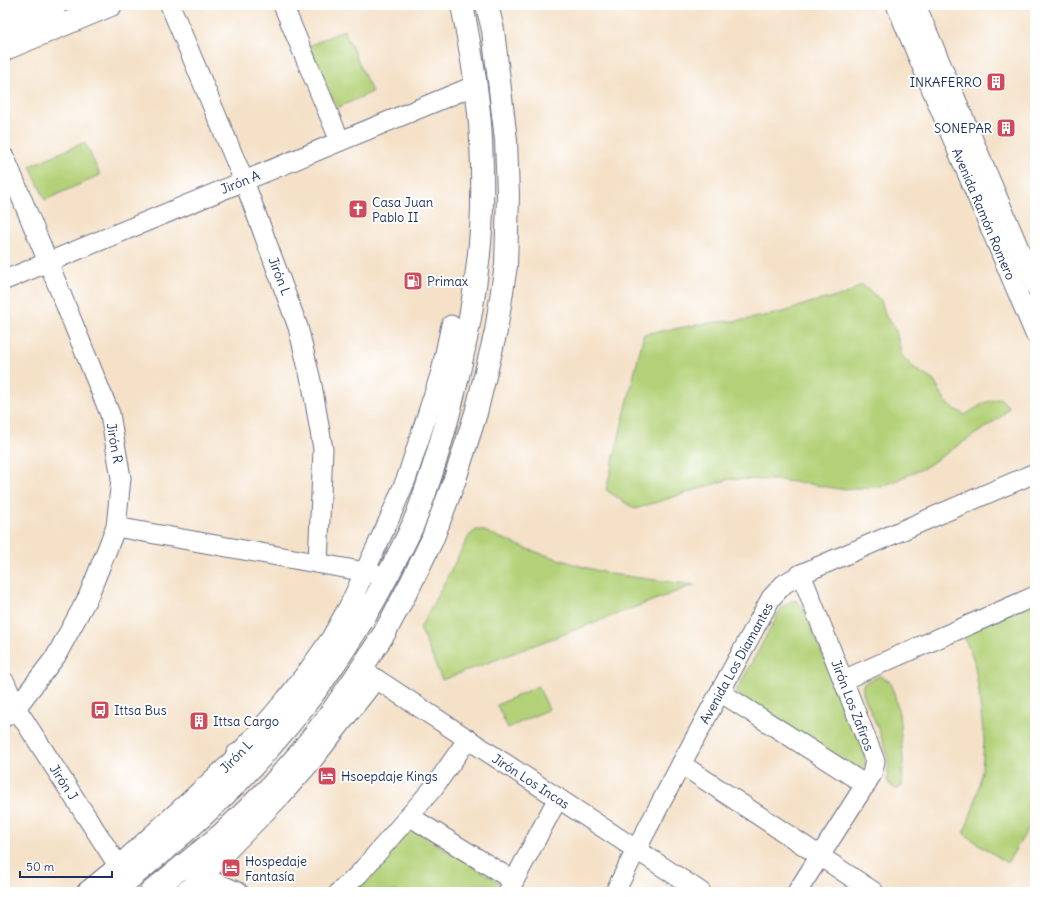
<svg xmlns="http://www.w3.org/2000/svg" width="1040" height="897" font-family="Delius,sans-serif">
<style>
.green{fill:#b3d178;stroke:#67806b}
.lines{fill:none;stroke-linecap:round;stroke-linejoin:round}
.minor-casing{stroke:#676d83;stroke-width:21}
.major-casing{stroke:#676d83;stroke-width:24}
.highway-casing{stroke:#676d83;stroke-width:24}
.minor{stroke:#fff;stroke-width:19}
.major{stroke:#fff;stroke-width:22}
.highway{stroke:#fff;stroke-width:22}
.labels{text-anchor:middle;stroke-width:4;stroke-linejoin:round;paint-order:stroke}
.poi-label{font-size:13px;fill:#1b2f5e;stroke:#fff;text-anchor:start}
.street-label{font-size:13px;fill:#1b2f5e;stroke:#fff}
</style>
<rect width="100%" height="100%" fill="#fff"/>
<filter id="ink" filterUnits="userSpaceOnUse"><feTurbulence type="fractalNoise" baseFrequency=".025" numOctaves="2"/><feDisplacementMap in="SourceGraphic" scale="8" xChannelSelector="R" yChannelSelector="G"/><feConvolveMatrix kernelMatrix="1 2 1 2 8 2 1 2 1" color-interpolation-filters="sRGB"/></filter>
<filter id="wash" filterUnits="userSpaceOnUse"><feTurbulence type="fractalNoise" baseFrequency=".012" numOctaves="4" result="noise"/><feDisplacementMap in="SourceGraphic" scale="16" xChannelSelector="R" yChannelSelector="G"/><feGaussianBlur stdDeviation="0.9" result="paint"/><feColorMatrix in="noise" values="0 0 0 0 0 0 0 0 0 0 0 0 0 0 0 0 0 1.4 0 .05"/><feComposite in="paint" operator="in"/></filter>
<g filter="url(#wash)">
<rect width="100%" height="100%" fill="#f4e1c8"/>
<!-- green -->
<g class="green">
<path d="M344,30l28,62 -35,16 -28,-62z"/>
<path d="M85,142l15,33 -55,25 -15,-34z"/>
<path d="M862,285l19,15 5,17 10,14 6,25 11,11 21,14 13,23 18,11 19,-12 16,-5 9,9 -8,10 -77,51 -43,19 -42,2 -28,-5 -34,-4 -47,-1 -95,30 -29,-19 38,-156 64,-11 36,-3 40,-8 28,-10 32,-7z"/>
<path d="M476,530h6l48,20 50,16 30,8 84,11 -252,95 -22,-52 49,-92z"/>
<path d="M797,600l5,6 61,143 3,16 -6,8 -125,-80 47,-86 9,-6z"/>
<path d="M1035,602v216l-28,45 -43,-29 11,-32 7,-31 2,-31 -6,-55 -4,-24 -11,-27z"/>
<path d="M880,676l9,5 5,12 5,21 4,45 -1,27 -5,3 -6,-3 -4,-5c1,-9 2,-17 0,-26 -3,-12 -10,-29 -15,-41 -4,-10 -11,-20 -9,-30l7,-4z"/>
<path d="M538,686l11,23 -41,19 -11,-23z"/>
<path d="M412,829l92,56 -4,7h-150z"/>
</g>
</g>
<g filter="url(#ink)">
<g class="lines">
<defs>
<g id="minor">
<path d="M170,5l74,176 54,146 14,58 11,64 -5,114"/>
<path d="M283,5l57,136"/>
<path d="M896,5l139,329"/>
<path d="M916,5l119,281"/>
<path d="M5,158l43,104 62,152 11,64 -5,49 -28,70 -32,59 -40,52 -11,9"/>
<path d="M5,280l471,-195"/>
<path d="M116,527l261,47"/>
<path d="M361,669l340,223"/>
<path d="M843,680l192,-84"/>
<path d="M5,682l11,26 109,168"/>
<path d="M720,692l146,93"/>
<path d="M681,764l193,128"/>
<path d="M409,816l105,65"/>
<path d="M191,872l47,20"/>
<path d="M86,892l32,-26 108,-99 26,-28 34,-40 23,-30 22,-31 18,-32 16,-35 23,-49 19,-45 34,-105 10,-47"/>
<path d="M184,892l18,-15 80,-82 30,-34 64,-82"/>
<path d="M339,892l20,-18 75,-87 34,-48"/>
<path d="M508,892l50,-94"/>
<path d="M615,892c49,-99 103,-196 156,-294l13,-14 17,-10 234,-101"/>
<path d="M797,892l75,-118 3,-13 -32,-81 -42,-106"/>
</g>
<g id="major">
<path d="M5,8l8,-3"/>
<path d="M5,27l51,-22"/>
<path d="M5,49l106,-44"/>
</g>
<g id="highway">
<path d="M237,755l15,12"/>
<path d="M113,892c58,-47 115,-95 163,-152 38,-43 70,-91 99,-141 13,-24 26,-48 37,-72 13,-31 23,-64 32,-96 15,-55 28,-112 34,-169 5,-39 5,-82 3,-122 -2,-45 -10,-90 -19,-135"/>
<path d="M151,892l71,-58 25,-24 25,-25 28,-32 31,-40 30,-44 24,-37 25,-47 22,-45 23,-61 21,-66 20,-82 10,-66 2,-70 -2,-55 -13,-110 -6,-25"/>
</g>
</defs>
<!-- minor casing -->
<use href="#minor" class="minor-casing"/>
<!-- major casing -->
<use href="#major" class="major-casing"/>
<!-- highway casing -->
<use href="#highway" class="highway-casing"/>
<!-- minor -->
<use href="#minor" class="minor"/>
<!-- major -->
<use href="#major" class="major"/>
<!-- highway -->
<use href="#highway" class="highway"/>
</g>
</g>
<!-- icons -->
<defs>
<symbol id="building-square" viewBox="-11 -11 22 22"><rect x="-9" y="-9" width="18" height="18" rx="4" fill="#d1495b" stroke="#fff"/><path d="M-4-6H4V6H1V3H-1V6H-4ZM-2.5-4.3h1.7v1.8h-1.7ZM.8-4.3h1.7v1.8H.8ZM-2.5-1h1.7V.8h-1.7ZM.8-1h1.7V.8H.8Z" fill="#fff"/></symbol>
<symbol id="church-square" viewBox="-11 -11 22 22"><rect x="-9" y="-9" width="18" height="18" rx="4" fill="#d1495b" stroke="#fff"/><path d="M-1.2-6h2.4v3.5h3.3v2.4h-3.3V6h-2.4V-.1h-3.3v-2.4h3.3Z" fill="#fff"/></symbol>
<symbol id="fuel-square" viewBox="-11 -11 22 22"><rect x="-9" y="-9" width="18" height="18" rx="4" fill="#d1495b" stroke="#fff"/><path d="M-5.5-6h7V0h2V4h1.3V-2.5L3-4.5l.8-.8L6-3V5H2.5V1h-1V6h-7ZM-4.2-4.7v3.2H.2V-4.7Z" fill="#fff"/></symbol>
<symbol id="bus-square" viewBox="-11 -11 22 22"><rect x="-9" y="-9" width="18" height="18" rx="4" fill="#d1495b" stroke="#fff"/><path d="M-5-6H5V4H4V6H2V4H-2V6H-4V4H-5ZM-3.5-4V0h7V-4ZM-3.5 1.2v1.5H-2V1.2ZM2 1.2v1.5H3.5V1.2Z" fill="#fff"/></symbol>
<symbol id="hotel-square" viewBox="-11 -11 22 22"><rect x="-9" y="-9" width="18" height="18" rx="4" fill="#d1495b" stroke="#fff"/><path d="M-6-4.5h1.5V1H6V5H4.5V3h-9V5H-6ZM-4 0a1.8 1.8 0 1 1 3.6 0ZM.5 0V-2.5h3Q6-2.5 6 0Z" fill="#fff"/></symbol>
</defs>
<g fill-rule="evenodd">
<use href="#building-square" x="985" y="71" width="22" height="22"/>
<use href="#building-square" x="995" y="117" width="22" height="22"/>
<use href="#church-square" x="347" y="198" width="22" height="22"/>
<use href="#fuel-square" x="402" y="270" width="22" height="22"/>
<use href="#bus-square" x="89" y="699" width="22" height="22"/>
<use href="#building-square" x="188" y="710" width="22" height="22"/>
<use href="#hotel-square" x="316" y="765" width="22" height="22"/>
<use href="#hotel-square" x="220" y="857" width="22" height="22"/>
</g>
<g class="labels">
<!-- poi labels -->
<g class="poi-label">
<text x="982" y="87" text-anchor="end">INKAFERRO</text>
<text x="992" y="133" text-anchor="end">SONEPAR</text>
<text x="372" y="207">Casa Juan<tspan x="372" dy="15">Pablo II</tspan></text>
<text x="427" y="286">Primax</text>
<text x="114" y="715">Ittsa Bus</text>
<text x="213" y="726">Ittsa Cargo</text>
<text x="341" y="781">Hsoepdaje Kings</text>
<text x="245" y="866">Hospedaje<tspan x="245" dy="15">Fantasía</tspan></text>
</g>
<!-- street labels -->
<g class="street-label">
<text transform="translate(240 182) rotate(-22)" y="5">Jirón A</text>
<text transform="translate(984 214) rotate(67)" y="5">Avenida Ramón Romero</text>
<text transform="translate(280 276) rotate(69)" y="5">Jirón L</text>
<text transform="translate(115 443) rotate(80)" y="5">Jirón R</text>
<text transform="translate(736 663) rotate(-61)" y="5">Avenida Los Diamantes</text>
<text transform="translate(853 705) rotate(69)" y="5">Jirón Los Zafiros</text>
<text transform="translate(236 756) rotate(-46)" y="5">Jirón L</text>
<text transform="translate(531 781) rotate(33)" y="5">Jirón Los Incas</text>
<text transform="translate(64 782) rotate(57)" y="5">Jirón J</text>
</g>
</g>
<!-- margin -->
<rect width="1040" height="897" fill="none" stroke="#fff" stroke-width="20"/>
<!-- scale -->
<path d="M20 871v6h92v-6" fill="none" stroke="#1b2f5e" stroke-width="2"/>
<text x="26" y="871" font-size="12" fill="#1b2f5e" stroke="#ffffff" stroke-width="3" paint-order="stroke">50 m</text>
</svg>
